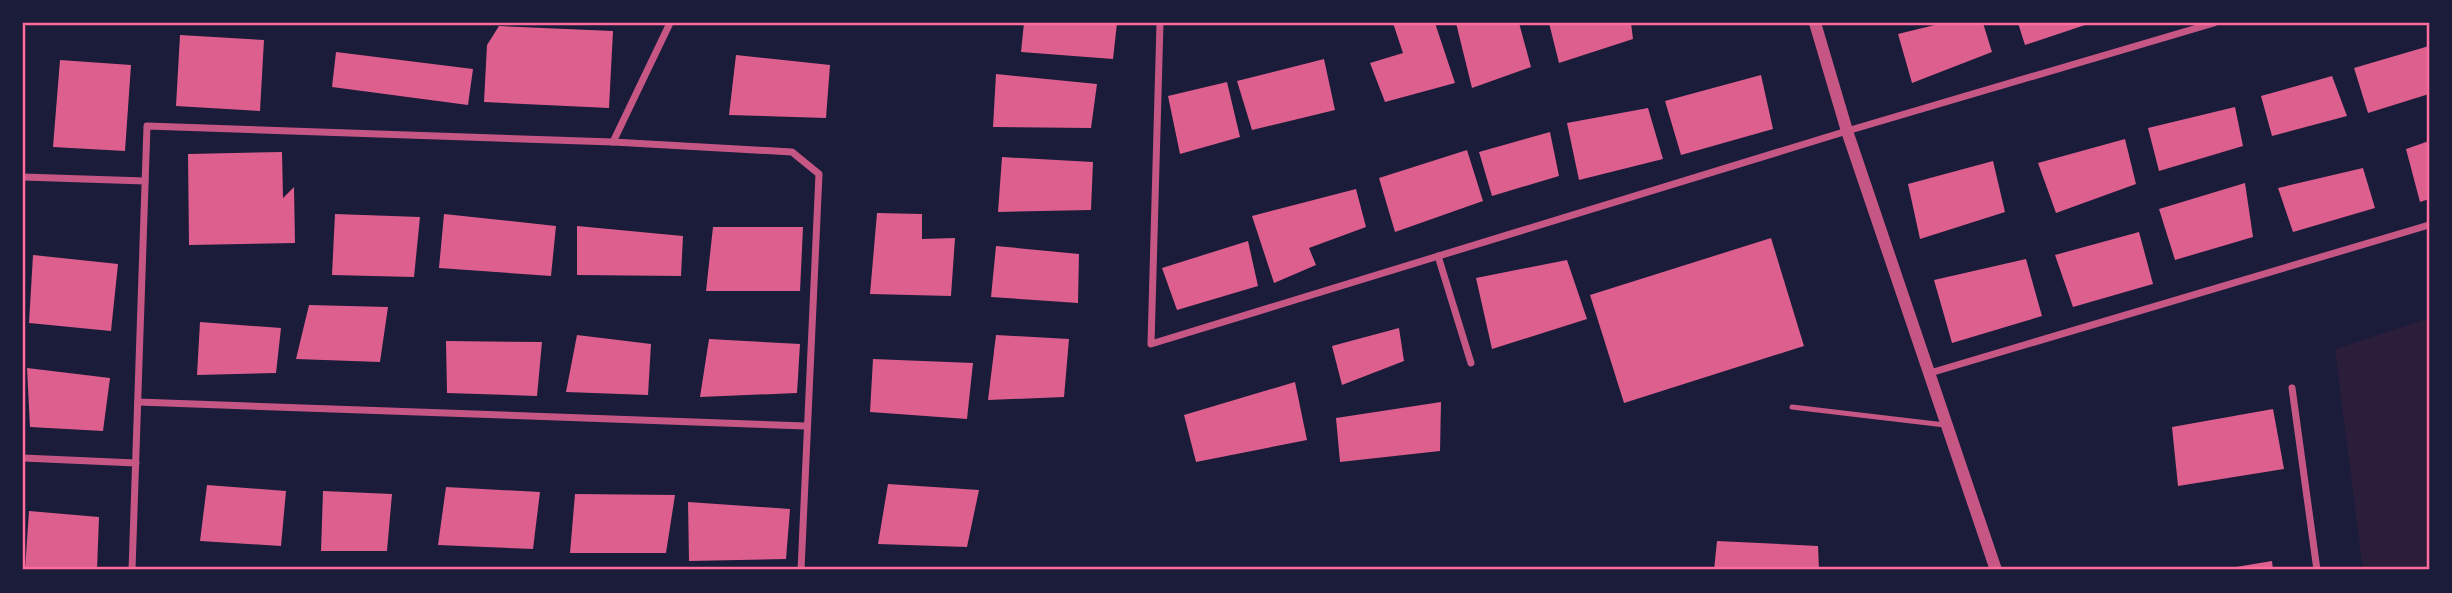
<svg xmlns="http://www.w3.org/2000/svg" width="2452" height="593" font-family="Jost,sans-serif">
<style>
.green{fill:#2a1e3b}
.building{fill:#dd5f8e}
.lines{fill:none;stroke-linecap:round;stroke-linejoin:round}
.service{stroke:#c65784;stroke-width:5}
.minor{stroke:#c65784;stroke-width:7}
.tertiary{stroke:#c65784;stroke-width:12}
.neatline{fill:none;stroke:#ff6b9d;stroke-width:2.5}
</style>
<rect width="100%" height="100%" fill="#1b1b3a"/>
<!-- green -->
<path class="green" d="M2429,318v252h-66l-28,-221z"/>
<!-- building -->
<g class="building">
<path d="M1024,23h93l-4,36 -92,-7z"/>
<path d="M1393,23h42l20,60 -70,19 -15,-39 33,-10z"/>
<path d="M1456,23h63l12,44 -59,21z"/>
<path d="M1549,23h82l2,16 -74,24z"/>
<path d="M1943,23h40l9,29 -80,31 -14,-49z"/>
<path d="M2018,23h73l-66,22z"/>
<path d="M499,26l114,5 -4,77 -125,-6 3,-57z"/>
<path d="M180,35l84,5 -4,71 -84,-5z"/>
<path d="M2429,46v48l-61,19 -14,-45z"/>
<path d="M336,52l137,17 -5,36 -136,-18z"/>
<path d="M736,55l94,10 -4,53 -97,-3z"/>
<path d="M1324,59l11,51 -83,20 -15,-49z"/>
<path d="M60,60l71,5 -6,86 -72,-4z"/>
<path d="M996,74l101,10 -6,44 -98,-1z"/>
<path d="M1761,75l12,54 -92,26 -16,-54z"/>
<path d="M2332,76l15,40 -75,20 -11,-40z"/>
<path d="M1227,82l13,55 -60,17 -12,-58z"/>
<path d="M2235,107l8,39 -84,25 -11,-43z"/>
<path d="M1648,108l15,51 -84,21 -12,-57z"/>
<path d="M1550,132l9,44 -67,20 -13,-44z"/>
<path d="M2125,139l11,45 -80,29 -18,-50z"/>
<path d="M2429,141v58l-9,3 -14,-53z"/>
<path d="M1467,150l16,51 -88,31 -16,-54z"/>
<path d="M282,152l1,46 11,-11 1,56 -106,2 -1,-91z"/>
<path d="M1002,157l91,5 -2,48 -93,2z"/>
<path d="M1993,161l12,51 -85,27 -12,-55z"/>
<path d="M2363,168l12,40 -82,24 -15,-44z"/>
<path d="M2245,183l8,54 -78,23 -16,-51z"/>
<path d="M1356,189l10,38 -57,21 7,17 -42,18 -22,-67z"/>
<path d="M877,213l45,1v25l33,-1 -4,58 -81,-2z"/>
<path d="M335,214l85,3 -6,60 -82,-2z"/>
<path d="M444,214l112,12 -5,50 -112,-8z"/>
<path d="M577,226l106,10 -2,40 -104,-1z"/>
<path d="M713,227h90l-3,64h-94z"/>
<path d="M2139,232l14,52 -80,23 -18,-52z"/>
<path d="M1771,238l33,108 -180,57 -34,-108z"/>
<path d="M1248,241l10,45 -81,24 -15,-42z"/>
<path d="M996,246l83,8 -1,49 -87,-6z"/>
<path d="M33,255l85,9 -7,67 -82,-8z"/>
<path d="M2026,259l16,57 -90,27 -18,-63z"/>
<path d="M1567,260l20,59 -95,30 -16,-71z"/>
<path d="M309,305l79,2 -8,55 -84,-3z"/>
<path d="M200,322l81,6 -5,45 -79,2z"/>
<path d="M1399,328l5,33 -62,24 -10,-39z"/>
<path d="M577,335l74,9 -3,51 -82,-3z"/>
<path d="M996,335l73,4 -5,58 -76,3z"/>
<path d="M709,339l91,5 -3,49 -97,4z"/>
<path d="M446,341l96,1 -5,54 -90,-3z"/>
<path d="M873,359l100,4 -6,56 -97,-7z"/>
<path d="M27,368l83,10 -7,53 -73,-4z"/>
<path d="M1295,382l12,58 -111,22 -12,-47z"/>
<path d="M1441,402l-1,49 -100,11 -4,-44z"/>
<path d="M2273,409l11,60 -106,17 -6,-59z"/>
<path d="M888,484l91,6 -12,57 -89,-3z"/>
<path d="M207,485l79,6 -5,55 -81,-5z"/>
<path d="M446,487l94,5 -7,57 -95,-4z"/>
<path d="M323,491l69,3 -5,57h-66z"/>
<path d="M575,494l100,1 -9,58h-96z"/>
<path d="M688,502l102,7 -4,50 -97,2z"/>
<path d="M29,511l70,6 -2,53h-72z"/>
<path d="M1717,541l101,5 1,24h-105z"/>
<path d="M2272,561l1,9h-48l-1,-1z"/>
</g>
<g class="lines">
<!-- service -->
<path class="service" d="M1792,407l153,18"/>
<!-- minor -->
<g class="minor">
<path d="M1160,23l-9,321 696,-213 367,-108"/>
<path d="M613,142l57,-119"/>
<path d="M23,177l122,4"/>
<path d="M1438,256l33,107"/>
<path d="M1930,373l499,-148"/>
<path d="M2292,388l25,182"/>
<path d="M138,402l668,24"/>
<path d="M23,458l113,5"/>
<path d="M132,570l15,-444 466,16 179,10 27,22 -18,396"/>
</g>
<!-- tertiary -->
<path class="tertiary" d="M1815,23l32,108 149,439"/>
</g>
<!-- border -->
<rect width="2452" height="593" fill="none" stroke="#1b1b3a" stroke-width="49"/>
<rect x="24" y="24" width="2404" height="544" class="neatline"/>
</svg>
